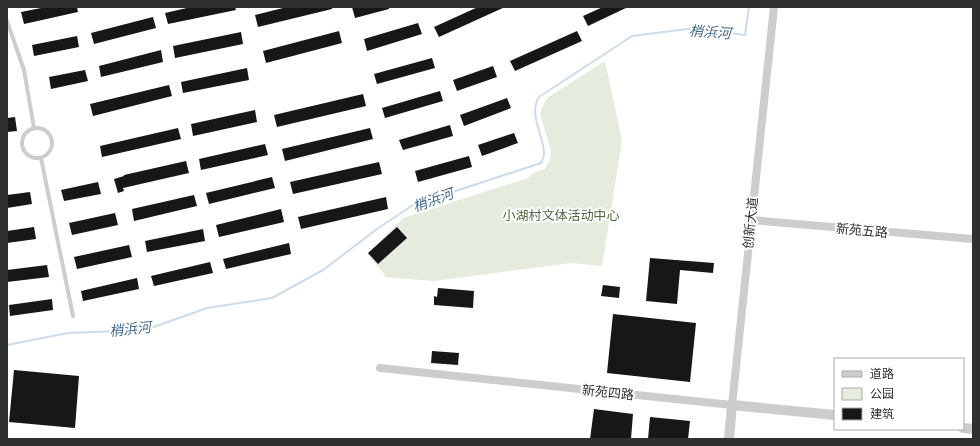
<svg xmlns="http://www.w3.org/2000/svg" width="980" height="446" font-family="'DejaVu Sans','Noto Sans SC',sans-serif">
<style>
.green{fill:#e5ecde}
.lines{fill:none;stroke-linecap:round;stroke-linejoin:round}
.stream{stroke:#ccdceb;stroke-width:2}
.building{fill:#171717}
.service{stroke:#cdcdcd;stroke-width:4}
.minor{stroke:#cdcdcd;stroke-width:8}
.tertiary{stroke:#cdcdcd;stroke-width:10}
.labels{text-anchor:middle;stroke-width:4;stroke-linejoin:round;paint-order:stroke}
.park-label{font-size:13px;fill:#50693f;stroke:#fff}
.street-label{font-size:13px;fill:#303030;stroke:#fff}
.water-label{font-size:14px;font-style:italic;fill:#416a8e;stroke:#fff}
</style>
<rect width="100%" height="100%" fill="#fff"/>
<!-- green -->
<path class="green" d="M605,61l17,80 -20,125 -31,-3 -137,18 -50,-4 1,-2 -18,-21 36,-36 125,-40 5,-5 12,-4 4,-7 2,-11 -11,-37 2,-6 5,-10z"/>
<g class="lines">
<!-- stream -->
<path class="stream" d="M7,345l61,-12 77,-3 62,-22 65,-10 51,-28 54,-41 36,-24 128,-42c1,-2 3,-6 3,-9 0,-19 -16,-39 -5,-57l93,-61 63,-8 50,7 4,-28"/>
</g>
<!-- building -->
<g class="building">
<path d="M46,7h31l1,5 -54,12 -3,-12z"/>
<path d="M191,7h44l1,3 -68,14 -3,-11z"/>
<path d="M287,7h45v2l-74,18 -3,-12z"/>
<path d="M352,7h37v2l-34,9z"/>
<path d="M478,7h27l-66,30 -5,-10z"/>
<path d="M603,7h25l-40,19 -5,-10z"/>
<path d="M153,17l3,11 -62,16 -3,-11z"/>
<path d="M418,23l4,11 -55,17 -3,-12z"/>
<path d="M339,31l3,12 -76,20 -3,-12z"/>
<path d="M577,31l5,10 -67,30 -5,-10z"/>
<path d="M241,32l2,12 -68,14 -2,-12z"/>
<path d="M77,36l2,11 -45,9 -2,-11z"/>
<path d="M161,50l2,12 -62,15 -2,-11z"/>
<path d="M432,58l3,10 -58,16 -3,-10z"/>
<path d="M493,66l4,11 -40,14 -4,-11z"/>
<path d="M247,68l2,12 -66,13 -2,-11z"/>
<path d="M85,70l3,11 -37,8 -2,-12z"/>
<path d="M169,85l3,11 -79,20 -3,-12z"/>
<path d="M440,91l3,10 -58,17 -3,-10z"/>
<path d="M363,94l3,12 -89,21 -3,-12z"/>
<path d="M507,98l4,10 -47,18 -4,-11z"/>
<path d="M255,110l2,12 -64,14 -2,-12z"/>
<path d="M15,117l2,14 -10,1v-14z"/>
<path d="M450,125l3,11 -50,14 -4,-10z"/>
<path d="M178,128l3,11 -79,18 -2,-11z"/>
<path d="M370,128l3,11 -88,22 -3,-12z"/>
<path d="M514,133l4,10 -36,13 -4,-11z"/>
<path d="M265,144l3,11 -67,15 -2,-11z"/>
<path d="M469,156l3,11 -54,15 -3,-11z"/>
<path d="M186,161l3,12 -66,15 1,3 -6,2 -4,-14 10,-3v-1z"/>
<path d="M379,162l3,12 -89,20 -3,-12z"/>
<path d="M272,177l3,11 -66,16 -3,-11z"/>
<path d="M98,182l3,12 -37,7 -3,-11z"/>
<path d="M30,192l2,12 -25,4v-13z"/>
<path d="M194,195l3,11 -63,15 -2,-12z"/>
<path d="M386,197l2,12 -87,20 -3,-12z"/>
<path d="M281,209l3,13 -65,15 -3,-12z"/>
<path d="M115,213l3,12 -46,10 -3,-12z"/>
<path d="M34,227l2,12 -29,4v-12z"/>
<path d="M397,227l10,11 -29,26 -10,-11z"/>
<path d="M203,229l2,12 -58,11 -2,-11z"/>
<path d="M289,243l2,11 -65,15 -3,-10z"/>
<path d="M129,245l3,12 -55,12 -3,-12z"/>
<path d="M650,258l64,5 -1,10 -33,-3 -3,34 -31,-3z"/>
<path d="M210,262l3,11 -59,13 -3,-10z"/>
<path d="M47,265l2,12 -42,5v-12z"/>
<path d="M137,278l2,11 -56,12 -2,-10z"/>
<path d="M603,285l17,2 -1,11 -18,-2z"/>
<path d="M438,288l36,3 -1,17 -39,-3v-9l3,1z"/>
<path d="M52,299l1,11 -43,6 -1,-11z"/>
<path d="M613,314l83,9 -6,59 -83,-9z"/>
<path d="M432,351l27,2 -1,12 -27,-2z"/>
<path d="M14,370l65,6 -4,52 -66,-6z"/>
<path d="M594,409l39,5 -2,25h-41z"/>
<path d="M650,417l40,4 -2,18h-40z"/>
</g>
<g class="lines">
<!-- service -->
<g class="service">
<path d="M7,21l17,49 10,58"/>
<circle cx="37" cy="143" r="15"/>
<path d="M41,158l32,158"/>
</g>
<!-- minor -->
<g class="minor">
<path d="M751,220l222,19"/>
<path d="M380,368l352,37 42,-398"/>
</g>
<!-- tertiary -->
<g class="tertiary">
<path d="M963,428l10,1"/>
<path d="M729,439l3,-34 103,10"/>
</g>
</g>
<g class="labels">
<!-- park labels -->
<g class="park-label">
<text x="561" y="220">小湖村文体活动中心</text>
</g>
<!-- street labels -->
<g class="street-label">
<text transform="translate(750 223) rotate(-84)" y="5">创新大道</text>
<text transform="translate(862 230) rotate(5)" y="5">新苑五路</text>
<text transform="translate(608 392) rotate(6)" y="5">新苑四路</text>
</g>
<!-- water labels -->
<g class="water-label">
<text transform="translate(710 32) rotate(4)" y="5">梢浜河</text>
<text transform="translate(433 200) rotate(-20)" y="5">梢浜河</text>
<text transform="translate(130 329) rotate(-6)" y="5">梢浜河</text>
</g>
</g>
<!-- border -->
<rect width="980" height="446" fill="none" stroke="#303030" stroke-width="16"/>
<!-- legend -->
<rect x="834" y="358" width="130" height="72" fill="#ffffff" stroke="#acacac"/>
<rect x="842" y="371" width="20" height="6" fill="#cdcdcd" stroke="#acacac"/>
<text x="870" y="378" font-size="12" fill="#303030">道路</text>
<rect x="842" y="388" width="20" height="12" fill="#e5ecde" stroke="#acacac"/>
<text x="870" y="398" font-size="12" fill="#303030">公园</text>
<rect x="842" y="408" width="20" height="12" fill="#171717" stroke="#acacac"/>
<text x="870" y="418" font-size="12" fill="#303030">建筑</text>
</svg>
